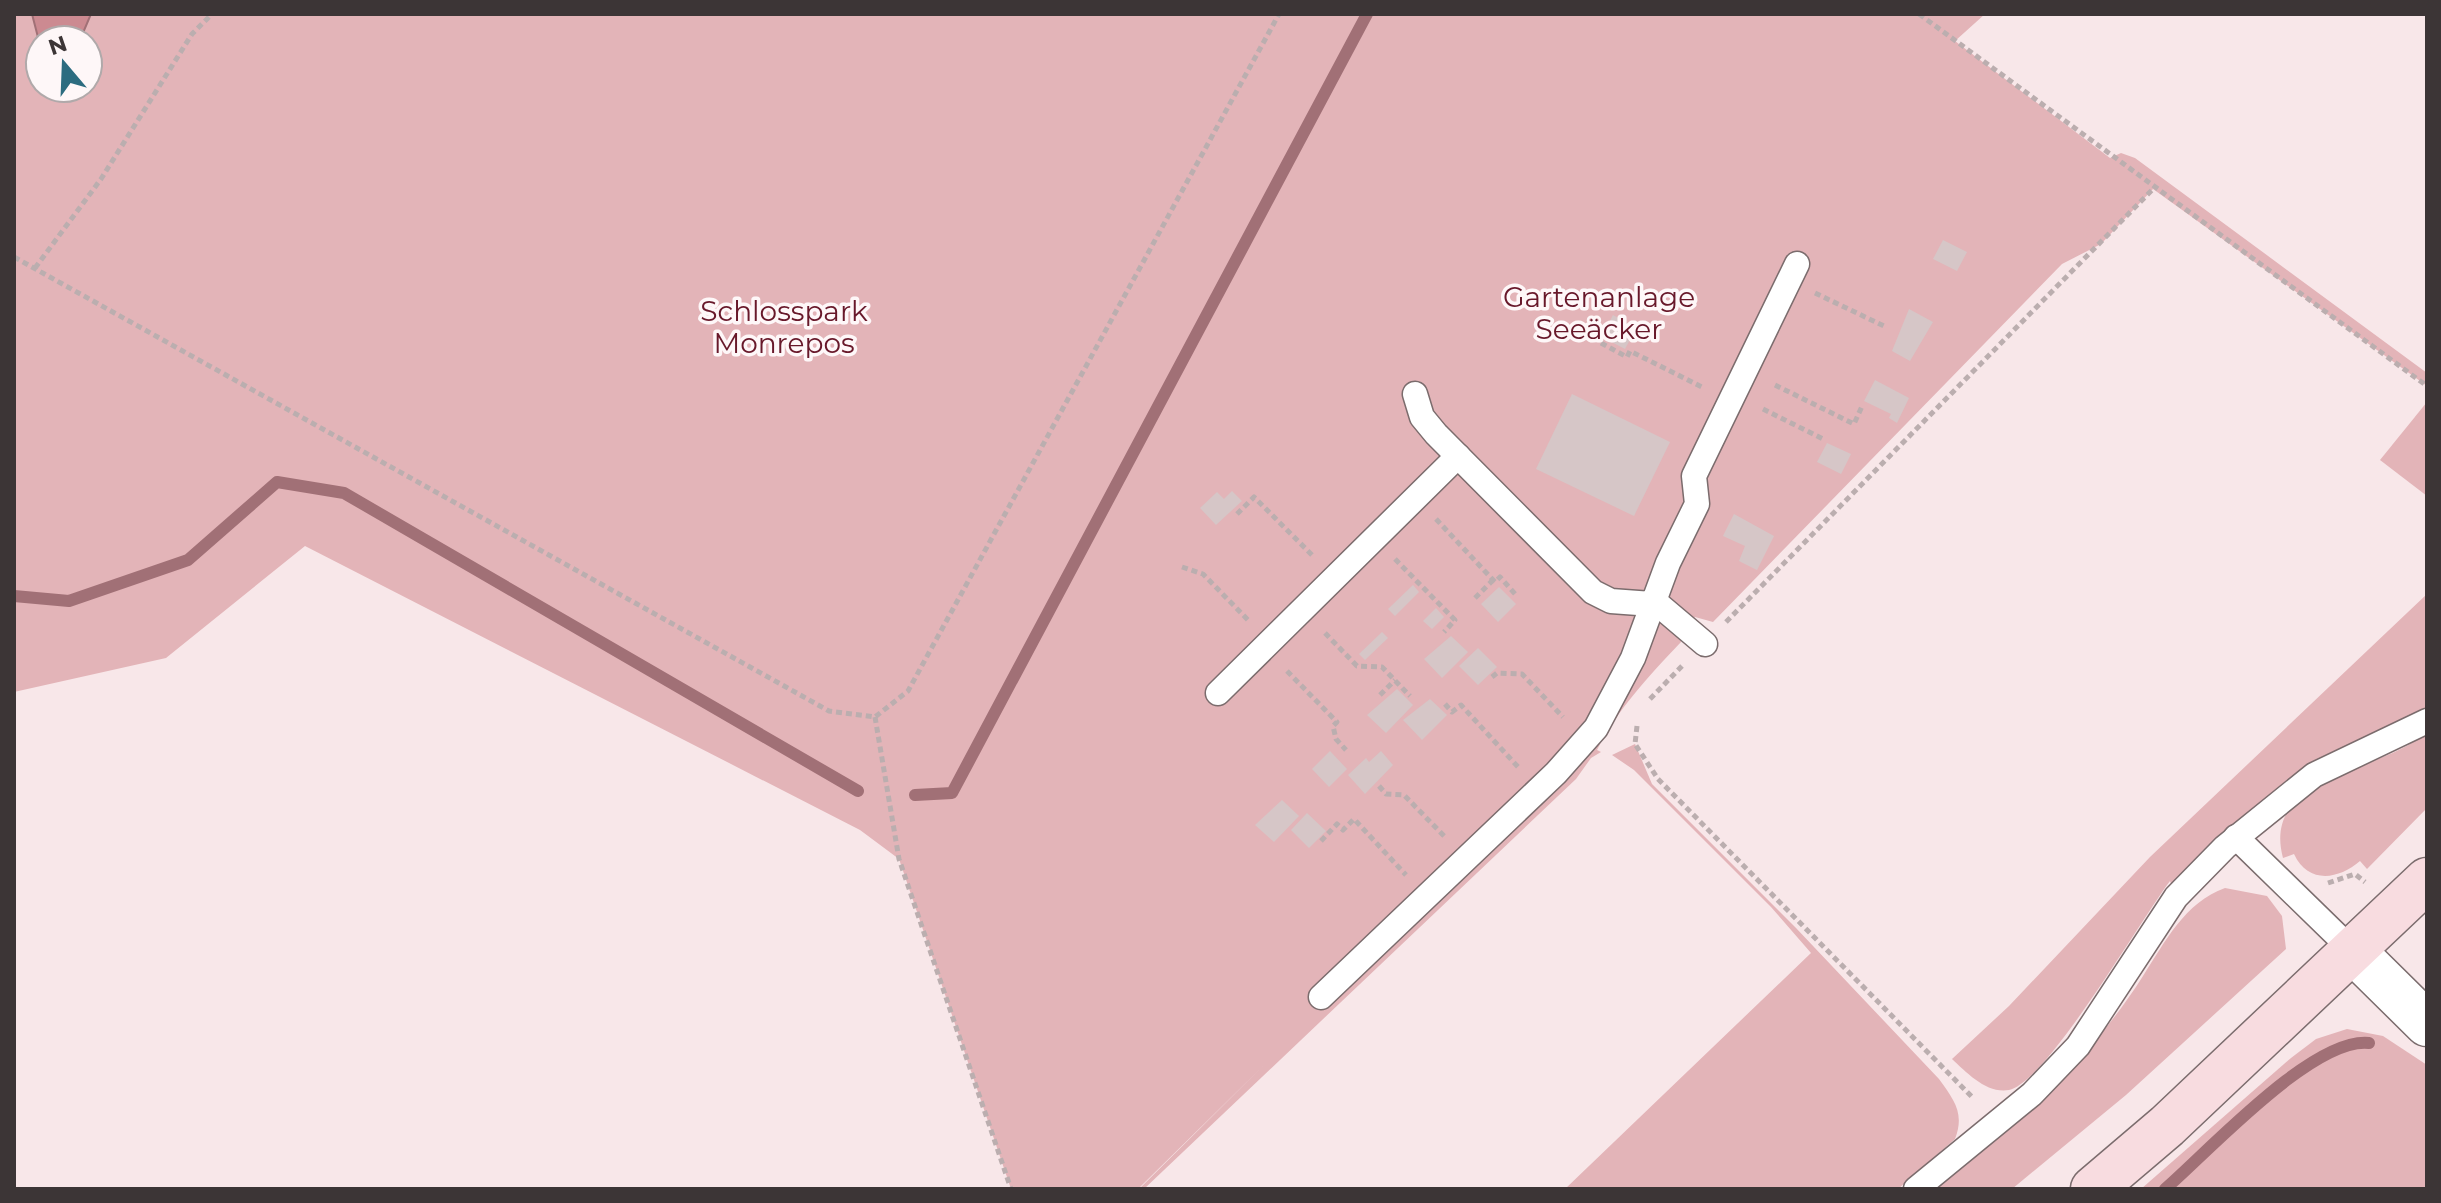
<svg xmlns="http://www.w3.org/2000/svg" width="2441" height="1203" font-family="Montserrat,sans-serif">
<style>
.green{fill:#e3b4b8;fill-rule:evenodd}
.water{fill:#cc8a91;stroke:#a17076;stroke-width:2}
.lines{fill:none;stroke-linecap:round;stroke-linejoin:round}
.stream{stroke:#a17076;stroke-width:12}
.building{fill:#d6c6c7}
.service-casing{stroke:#7b6c6d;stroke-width:27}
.minor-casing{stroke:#7b6c6d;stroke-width:47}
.secondary-casing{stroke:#7b6c6d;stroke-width:47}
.path{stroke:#bbaeaf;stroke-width:5;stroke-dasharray:6 4;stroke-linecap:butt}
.service{stroke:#fff;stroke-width:24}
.minor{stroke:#fff;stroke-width:44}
.secondary{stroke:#f8dce0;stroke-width:44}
.labels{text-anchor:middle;stroke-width:7;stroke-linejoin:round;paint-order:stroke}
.park-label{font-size:28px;fill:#68182a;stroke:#fef7f8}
</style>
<rect width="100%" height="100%" fill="#f8e7e9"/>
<!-- green -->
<g class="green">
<path d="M14,14h1971l-30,27 155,117 11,-5 14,5 292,215v13l-274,-197 -52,55 -39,20 -349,358 -18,-5 -16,16 2,9c-34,36 -63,67 -84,108l4,2 -10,6 -15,21 -432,410h-5l126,-125 -127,125h-127l-112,-330 -39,-29 -555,-284 -139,112 -152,34zM40,40h48v48h-48z"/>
<path d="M2427,402v94l-47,-36z"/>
<path d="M2427,594v127l-91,42 -160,134 -6,-16c-29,38 -123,201 -161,209 -22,4 -42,-17 -57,-31l57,-53 141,-149z"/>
<path d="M2427,731v77l-60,61 -7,-8c-22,19 -52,23 -66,-7l-11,4c-23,-86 104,-85 144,-127z"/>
<path d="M1635,744l17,40 144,144 143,151c15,21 26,34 16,60l-57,50h-333l246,-236 -40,-46 -137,-137 -22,-15z"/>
<path d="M2225,888l42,8 15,20 4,33 -160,146 -114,94h-79c80,-67 154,-124 210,-213 22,-34 42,-74 82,-88z"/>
<path d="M2347,1029l36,7 44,29v124h-286l150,-131 25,-19z"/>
</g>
<!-- water -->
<path class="water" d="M32,14h59l-11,26h-40v5z"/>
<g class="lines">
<!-- stream -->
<g class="stream">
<path d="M14,596l55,5 119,-41 89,-78 67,11 514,298"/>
<path d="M915,795l37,-2 415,-779"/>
<path d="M2165,1189c44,-38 148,-152 204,-146"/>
</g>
</g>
<!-- building -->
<g class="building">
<path d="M1943,240l24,12 -10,19 -24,-12z"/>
<path d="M1909,309l24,13 -23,39 -18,-10z"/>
<path d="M1613,315l23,13 -11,21 -23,-12z"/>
<path d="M1875,380l34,18 -12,25 -8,-5 2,-4 -27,-13z"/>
<path d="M1572,394l98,48 -36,74 -98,-47z"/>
<path d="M1827,443l24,11 -10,20 -24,-12z"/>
<path d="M1232,491l10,10 -26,24 -16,-17 17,-16 7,7z"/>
<path d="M1734,514l40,22 -17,34 -18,-9 6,-15 -22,-10z"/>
<path d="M1413,585l6,7 -24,24 -7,-7z"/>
<path d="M1499,587l17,17 -18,18 -17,-18z"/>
<path d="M1436,608l8,9 -12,12 -9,-8z"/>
<path d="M1382,632l6,6 -23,22 -6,-6z"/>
<path d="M1451,636l17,16 -26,26 -18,-19z"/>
<path d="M1478,648l19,19 -19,18 -19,-19z"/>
<path d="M1397,689l16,16 -27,28 -19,-18z"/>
<path d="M1430,699l17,16 -25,25 -19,-20z"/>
<path d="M1330,751l17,18 -18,18 -17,-18z"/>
<path d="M1381,751l12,14 -28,29 -17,-19 18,-17 3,4z"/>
<path d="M1282,800l17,16 -25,26 -19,-17z"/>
<path d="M1307,813l19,18 -17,17 -18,-18z"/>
</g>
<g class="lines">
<defs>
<g id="service">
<path d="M1415,394l7,23 14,17 157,158 18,9 41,3"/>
<path d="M1653,600l52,44"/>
<path d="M1218,693l240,-237"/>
<path d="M2236,837l117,114"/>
<path d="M1321,997l235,-224 40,-45 37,-70 35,-95 29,-59 -3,-28 103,-212"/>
<path d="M1916,1189l116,-95 46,-48 98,-149 49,-50 89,-72 113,-54"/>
</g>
<path id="minor" d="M2353,951l74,73"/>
<path id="secondary" d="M2093,1189l74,-63 260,-246"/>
</defs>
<!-- service casing -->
<use href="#service" class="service-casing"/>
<!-- minor casing -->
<use href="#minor" class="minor-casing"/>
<!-- secondary casing -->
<use href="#secondary" class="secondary-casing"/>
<!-- path -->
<g class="path">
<path d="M1919,14l508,372"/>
<path d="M14,257l815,454 46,6 33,-26 371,-677"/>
<path d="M35,268l66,-89 91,-145 20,-20"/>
<path d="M1815,293l69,33"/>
<path d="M1601,343l26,14 3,-6 74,37"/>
<path d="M1775,385l79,39 9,-20"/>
<path d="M1763,409l62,31"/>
<path d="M1237,514l17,-17 60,60"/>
<path d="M1436,519l59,63 5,-5 15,17"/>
<path d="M1395,559l60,61 -11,12"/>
<path d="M1182,567l21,7 46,47"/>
<path d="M1475,598l19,-19"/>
<path d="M1726,622l427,-433"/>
<path d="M1325,633l32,33 25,1 28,29"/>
<path d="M1287,671l50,51 -4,4 3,13 10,11"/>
<path d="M1492,677l5,-4 25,1 41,43"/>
<path d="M1380,695l15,-15"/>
<path d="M1650,699l32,-33"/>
<path d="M1445,704l7,8 9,-7 58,63"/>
<path d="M875,717l24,142 112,330"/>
<path d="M1637,726l-2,18 23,35 316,320"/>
<path d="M1379,786l7,8 18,1 42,43"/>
<path d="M1321,841l16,-17 6,6 11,-11 52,56"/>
<path d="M2328,883l27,-9 10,8"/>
</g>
<!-- service -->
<use href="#service" class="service"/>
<!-- minor -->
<use href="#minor" class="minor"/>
<!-- secondary -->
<use href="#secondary" class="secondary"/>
</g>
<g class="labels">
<!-- park labels -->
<g class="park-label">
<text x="1599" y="307">Gartenanlage<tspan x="1599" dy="32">Seeäcker</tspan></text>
<text x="784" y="321">Schlosspark<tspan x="784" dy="32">Monrepos</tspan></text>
</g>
</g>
<!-- border -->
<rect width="2441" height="1203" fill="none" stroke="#3c3536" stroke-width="32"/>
<!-- north arrow -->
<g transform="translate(64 64) rotate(341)"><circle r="38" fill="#fef7f8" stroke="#b0a9aa" stroke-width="2"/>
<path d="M0-6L14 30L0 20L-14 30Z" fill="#2c6c80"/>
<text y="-12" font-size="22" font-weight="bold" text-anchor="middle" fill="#3c3536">N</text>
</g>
</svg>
